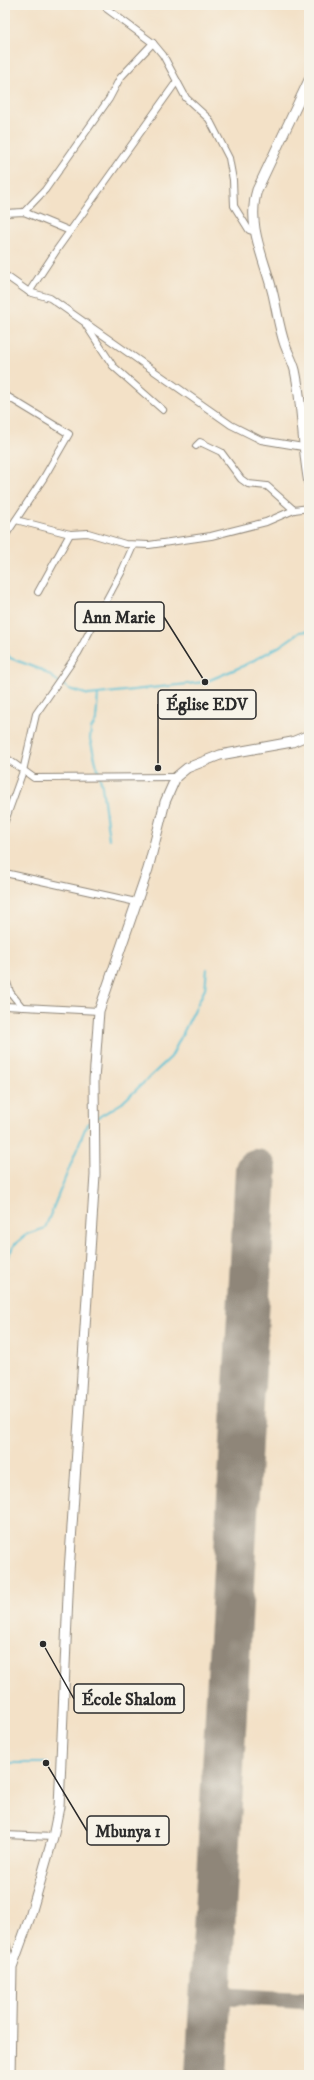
<svg xmlns="http://www.w3.org/2000/svg" width="314" height="2080" font-family="'IM FELL DW Pica',serif">
<style>
.lines{fill:none;stroke-linecap:round;stroke-linejoin:round}
.stream{stroke:#59c1d5;stroke-width:2}
.taxiway{stroke:#8f8679;stroke-width:17}
.runway{stroke:#8f8679;stroke-width:42}
.street-casing{stroke:#8f8679;stroke-width:8}
.secondary-casing{stroke:#8f8679;stroke-width:11}
.street{stroke:#fff;stroke-width:6}
.secondary{stroke:#fff;stroke-width:9}
.leader{fill:none;stroke:#2b2b2b;stroke-width:1.5}
.callout-dot{fill:#2b2b2b;stroke:#f7f3e8;stroke-width:1.5}
.callout{fill:#f7f3e8;stroke:#2b2b2b;stroke-width:1.5}
.callout-label{font-size:17px;text-anchor:middle;font-weight:bold;fill:#2b2b2b}
</style>
<rect width="100%" height="100%" fill="#f7f3e8"/>
<filter id="ink" filterUnits="userSpaceOnUse"><feTurbulence type="fractalNoise" baseFrequency=".025" numOctaves="2"/><feDisplacementMap in="SourceGraphic" scale="8" xChannelSelector="R" yChannelSelector="G"/><feConvolveMatrix kernelMatrix="1 2 1 2 8 2 1 2 1" color-interpolation-filters="sRGB"/></filter>
<filter id="wash" filterUnits="userSpaceOnUse"><feTurbulence type="fractalNoise" baseFrequency=".012" numOctaves="4" result="noise"/><feDisplacementMap in="SourceGraphic" scale="16" xChannelSelector="R" yChannelSelector="G"/><feGaussianBlur stdDeviation="0.9" result="paint"/><feColorMatrix in="noise" values="0 0 0 0 0 0 0 0 0 0 0 0 0 0 0 0 0 1.4 0 .05"/><feComposite in="paint" operator="in"/></filter>
<g filter="url(#wash)">
<rect width="100%" height="100%" fill="#f3e1c7"/>
<g class="lines">
<!-- stream -->
<g class="stream">
<path d="M5,650l5,8 32,12 27,19 20,6 116,-13 38,-16 37,-20 20,-14 9,-1"/>
<path d="M98,694l-2,27 -5,8 -1,10 12,47 7,53"/>
<path d="M97,1118l25,-15 49,-46 34,-68 2,-20"/>
<path d="M5,1261l10,-17 12,-10 18,-6 42,-104 5,-3"/>
<path d="M5,1763h41"/>
</g>
<!-- taxiway -->
<g class="taxiway">
<path d="M211,1983l5,7 12,6 81,5"/>
<path d="M210,2008l7,-8 11,-4"/>
<path d="M206,2073l2,2"/>
</g>
<!-- runway -->
<path class="runway" d="M206,2075l50,-905"/>
</g>
</g>
<g filter="url(#ink)">
<g class="lines">
<defs>
<g id="street">
<path d="M107,9l46,34 10,12 23,43 23,21 20,39 4,22 1,26 15,24 6,2"/>
<path d="M24,212l21,-22 64,-91 11,-21 33,-35"/>
<path d="M5,213l19,-1 46,19"/>
<path d="M5,275l24,17 21,6 181,127 30,15 42,7"/>
<path d="M29,292l29,-44 119,-167"/>
<path d="M86,325l27,41 50,44"/>
<path d="M5,395l64,39 -26,45 -38,57"/>
<path d="M196,446l4,-4 21,10 20,27 7,5 19,2 27,24 15,-2"/>
<path d="M16,520l54,14 18,-1 37,11 24,1 62,-9 55,-14 28,-12"/>
<path d="M38,592l32,-58"/>
<path d="M5,757l29,21 142,-1"/>
<path d="M5,821l18,-50 13,-57 42,-61 44,-82 11,-25"/>
<path d="M5,873l131,29"/>
<path d="M5,976l5,16 12,15"/>
<path d="M5,1006l94,5"/>
<path d="M5,1835l48,2"/>
<path d="M5,1937l6,28"/>
</g>
<g id="secondary">
<path d="M309,80l-52,110c-11,36 8,70 16,104 4,17 6,34 12,51 3,8 8,17 10,25 8,37 7,76 14,113"/>
<path d="M10,2075l2,-108 18,-50 23,-80 6,-30 10,-235 26,-397 -1,-95 5,-69 49,-142 17,-67 11,-25 11,-9 33,-13 72,-13 17,-7"/>
</g>
</defs>
<!-- street casing -->
<use href="#street" class="street-casing"/>
<!-- secondary casing -->
<use href="#secondary" class="secondary-casing"/>
<!-- street -->
<use href="#street" class="street"/>
<!-- secondary -->
<use href="#secondary" class="secondary"/>
</g>
</g>
<!-- callouts -->
<path class="leader" d="M205 682L164 617M158 768L158 704M43 1644L74 1699M46 1763L87 1831"/>
<g class="callout-dot">
<circle cx="205" cy="682" r="4"/>
<circle cx="158" cy="768" r="4"/>
<circle cx="43" cy="1644" r="4"/>
<circle cx="46" cy="1763" r="4"/>
</g>
<g class="callout">
<rect x="75" y="602" width="89" height="29" rx="4"/>
<rect x="158" y="690" width="98" height="29" rx="4"/>
<rect x="74" y="1684" width="110" height="29" rx="4"/>
<rect x="87" y="1816" width="82" height="29" rx="4"/>
</g>
<g class="callout-label">
<text x="119" y="623">Ann Marie</text>
<text x="207" y="710">Église EDV</text>
<text x="129" y="1705">École Shalom</text>
<text x="128" y="1837">Mbunya 1</text>
</g>
<!-- margin -->
<rect width="314" height="2080" fill="none" stroke="#f7f3e8" stroke-width="20"/>
</svg>
